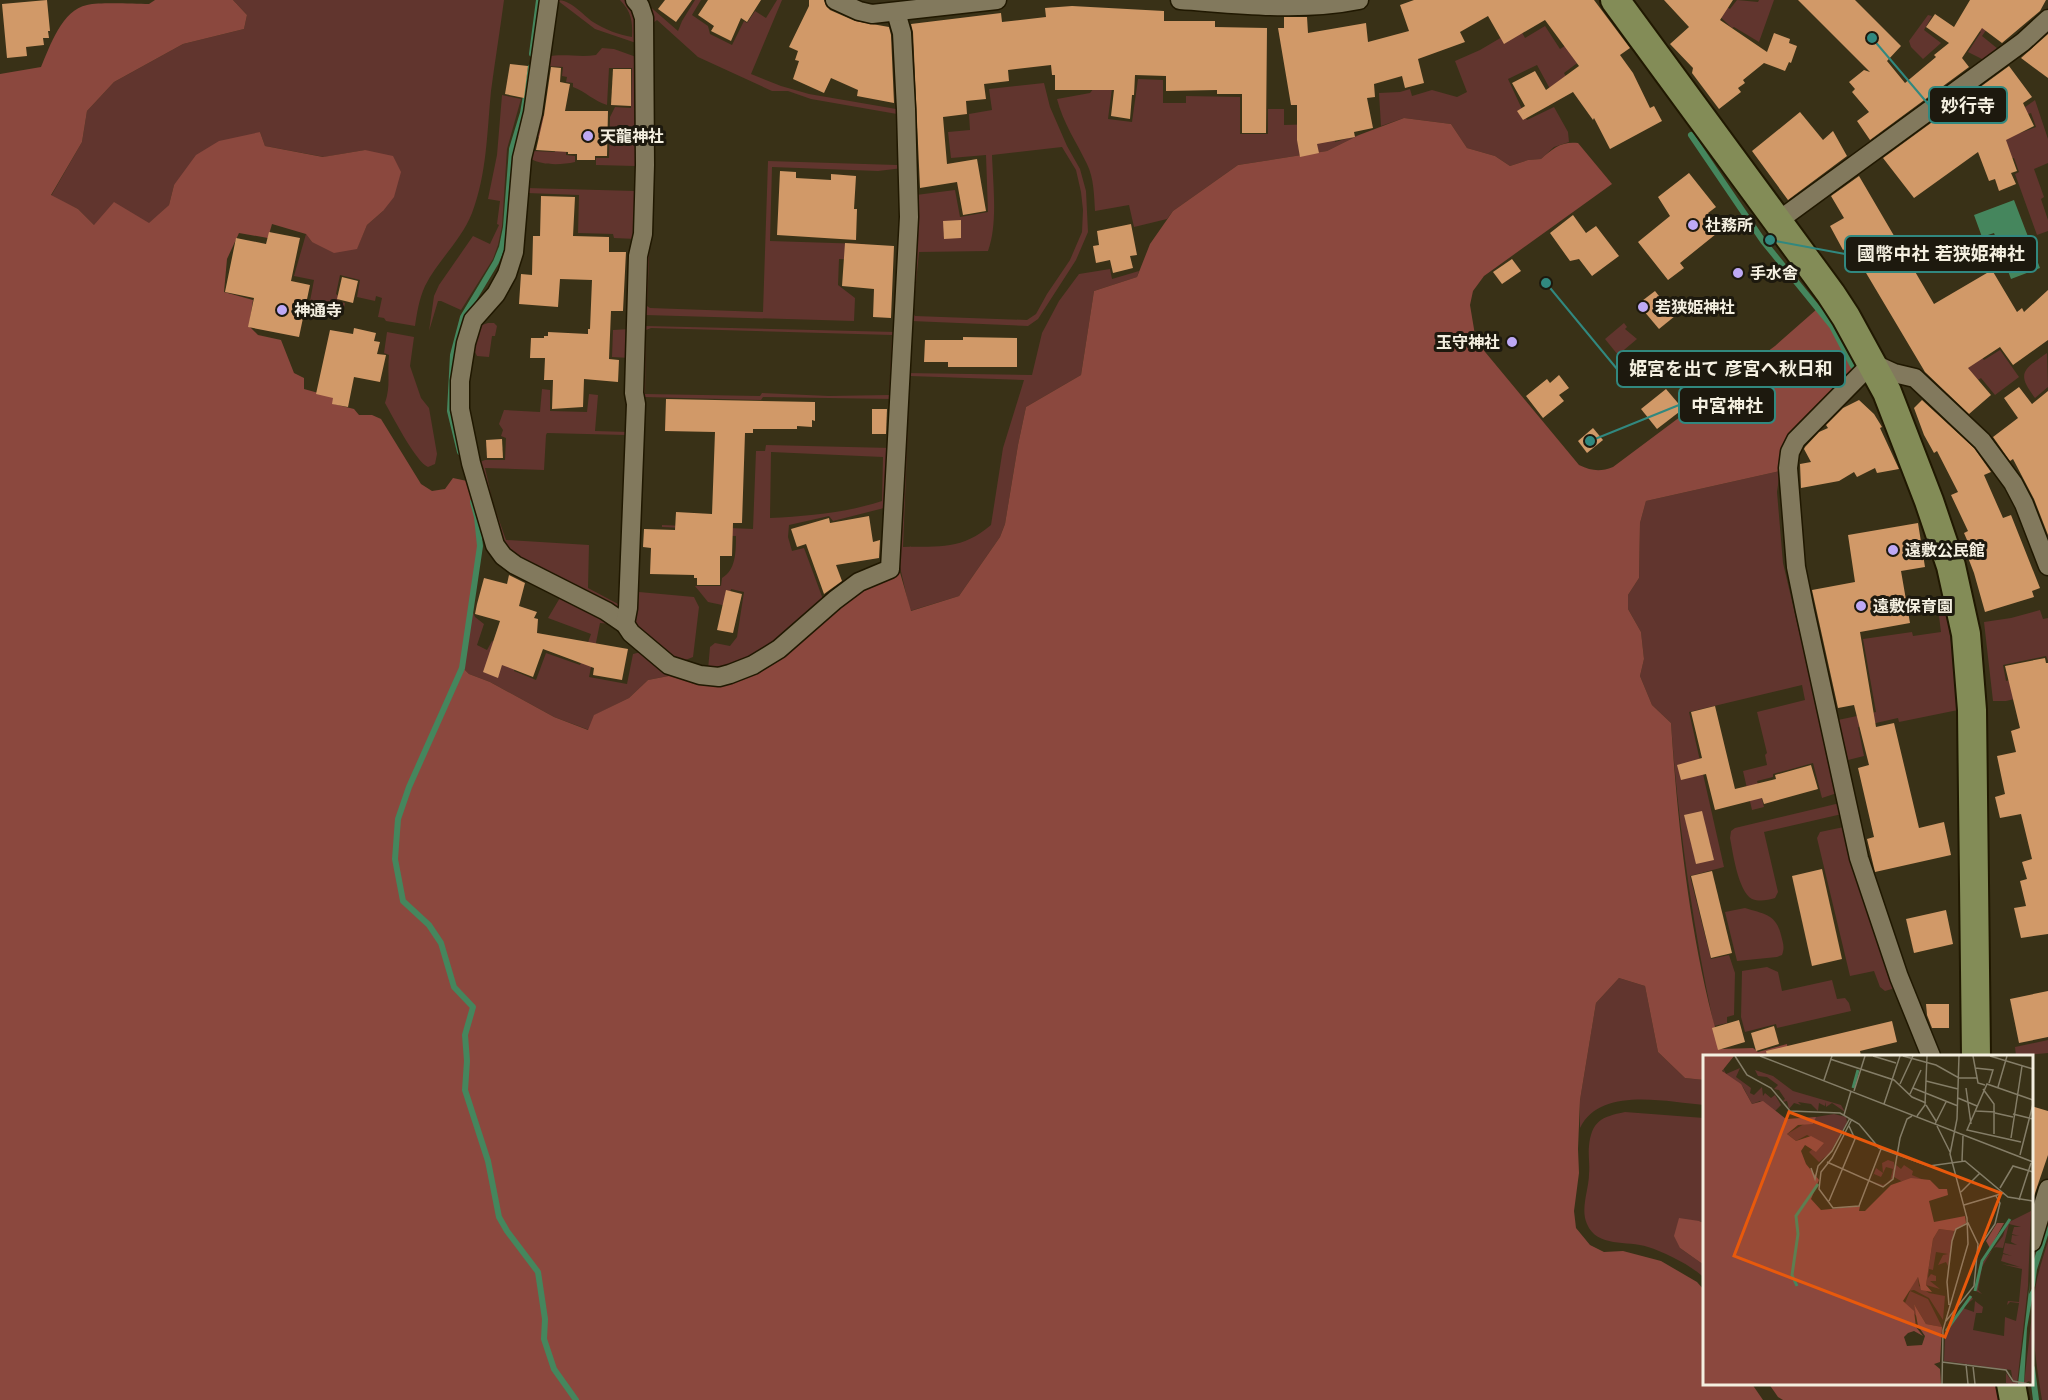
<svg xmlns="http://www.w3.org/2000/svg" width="2048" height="1400" font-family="Jost,'Noto Sans JP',sans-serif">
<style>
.green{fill:#61352e;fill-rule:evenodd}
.forest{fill:#8b483e}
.water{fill:#45865d}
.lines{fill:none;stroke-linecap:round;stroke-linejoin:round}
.stream{stroke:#45865d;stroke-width:6}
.building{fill:#d19968}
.street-casing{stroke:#201801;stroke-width:21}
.primary-casing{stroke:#201801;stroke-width:32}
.street{stroke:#82795d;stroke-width:18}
.primary{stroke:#838c57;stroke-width:28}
.poi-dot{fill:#bea9f5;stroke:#1d190e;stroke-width:2}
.labels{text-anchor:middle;stroke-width:6;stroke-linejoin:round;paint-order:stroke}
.poi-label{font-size:16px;font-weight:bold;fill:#f4efe0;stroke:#1d190e;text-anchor:start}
.inset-river{fill:none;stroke:#45865d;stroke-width:3}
.inset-road{fill:none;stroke:#847d67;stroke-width:1.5}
.view{fill:#e8590c;fill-opacity:0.15;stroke:#e8590c;stroke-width:3}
.inset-edge{fill:none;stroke:#f4efe0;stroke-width:3}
.leader{fill:none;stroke:#31887f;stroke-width:2}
.callout-dot{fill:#31887f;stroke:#1d190e;stroke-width:2}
.callout{fill:#1d190e;stroke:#31887f;stroke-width:2}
.callout-label{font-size:18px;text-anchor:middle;font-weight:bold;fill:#f4efe0}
</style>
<rect width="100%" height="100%" fill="#393117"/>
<!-- green -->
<g class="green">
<path d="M233,0h271c-4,30 -9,61 -13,91 -4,41 -4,83 -19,122 -11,28 -34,47 -47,73 -6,13 -8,27 -10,40l-29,-5 -2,-3 -6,-1 4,-19 -6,-2 -1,5 -18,-4 3,-17 -20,-5 -4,19 3,2 -1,5 7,2 -2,10 -27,-6 1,-5 -7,-1 4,-21 -20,-4 12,-42 6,8 45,6 10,-23 16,-14 -18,-61 -41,7 -59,-11 -5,-14 -86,53 -5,20 -20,19 -55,1 -16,-16 -27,-13 31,-54 5,-31 27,-29 69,-38 61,-15 3,-14z"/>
<path d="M557,0c14,0 25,14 36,22 11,7 26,13 39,15 1,-15 -1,-26 -12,-37h9l7,8 3,36 -44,-15z"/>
<path d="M695,0h6l-9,15 16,11 2,8 22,11 12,-24 3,2 8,-12 11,7 11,-18h5l-31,74 30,12 28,8 93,16 1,58 -25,3 -106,-4 -2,74 95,3 -1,16 -25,-1 -1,26 17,13 -1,23 -209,-6 -4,-6 6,-305 31,27 4,-10zM657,20l41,37 74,34h16l23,8 86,15v51l-129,-4 -5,151 -113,-4 -3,-2 3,-71 3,-212z"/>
<path d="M1737,0l21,2 1,-2h15l-15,42 -25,-15 -2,1 -20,-19 10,-5 8,5z"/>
<path d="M1928,15l4,1 -8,14 17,13 -18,16 -12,-12 -2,-6z"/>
<path d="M1961,19l32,1 -11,16 16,13 -14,11 -16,-8 13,-20z"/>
<path d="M1545,26l15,23 8,-5 12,17 -16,12 2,4 -16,12 -13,-24 -29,14 19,41 27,-13 14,25 1,10 -15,5 -13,12 -13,1 -18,6 -15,-10 -28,-8 -16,-24 -47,-6 -23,8 -2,-33 21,-1 10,-3 2,7 20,-6 25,7 10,-5 -12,-31 25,-11 39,-23 6,11z"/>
<path d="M602,48l12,1 25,9 -3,181 -22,-1 -1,-4 -35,-1 1,-38 -52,-2v-5l108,3v-25l-39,-1v-7h13l1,-41 5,-10 16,1 1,-40h-23l-2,37c-13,-4 -21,-13 -34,-18v-4l-7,-1 1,-5 -5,-1 1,-9 -17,-1 1,-9c16,-4 32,1 49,-2z"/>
<path d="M1138,79l25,1v23h23v-7l54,1v37h28v-25h16v16l34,-1 12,-4 5,22 24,-7 -32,16 -89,14 -65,46 -6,8 -33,8 -5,-22 -34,6c-1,-15 -1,-33 -8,-47 -10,-21 -24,-41 -30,-65l33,-6 4,-5h18l-4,31 24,3z"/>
<path d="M1044,83l6,24 17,39 13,23 6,22 2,41 -12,28 -38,59 -10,7 -117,-5 5,-126 39,-5 5,27 28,-5 -2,-57 -35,3 -3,-26 22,-2 -1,-16 23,-4 -3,-21zM1062,147l14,23 5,22 2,18 -1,22 -12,28 -23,34 -11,20 -9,6 -112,-4 -2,-3 6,-61 69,-1c10,-27 5,-67 4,-96z"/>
<path d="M502,95l19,4 -14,50 -5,77 -4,19 -5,14 -32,51 -20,-9h-3l-9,30 5,-35 5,-11 34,-49 17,8 9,-19 -2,-1 3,-23 -12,-2 9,-44z"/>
<path d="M2035,100l13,39v24l-14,6 10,28 -3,2 7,21v11l-11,4 -22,-61 4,-2 -5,-14 -6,1 -8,-28 20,2 16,-6 -5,-14 -8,3 -2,-6z"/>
<path d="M538,115l28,5v35l9,1v6c-14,3 -32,4 -46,-4l4,-7 22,1v-14l-18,-1 -2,-5z"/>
<path d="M1110,269l2,10 27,-8 -2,6 -43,14 -13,84 -55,32 -8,38 -13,79 -5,13 -41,59 -49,15 -13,-57 9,-181 126,2 10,-42 17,-32 20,-27zM910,376l114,4 -21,68 -12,77c-29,25 -51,21 -88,22z"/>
<path d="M488,323h6l3,3 -2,10h-3l-3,21 -12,-1 -4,-8 9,-23z"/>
<path d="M1624,323l3,4 -2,2 12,10 -19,16 -13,-16z"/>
<path d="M645,326l251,6 -4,67 -129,-2 -2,3 -117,-3 -5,-4zM651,328l241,7 -3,60 -60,1 -67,-3 -2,3 -115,-2 1,-64z"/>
<path d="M631,329l-1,29 -18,-1 1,-27z"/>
<path d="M387,332l27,5 -4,29 11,32 8,10 8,46 -2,10 -7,3c-12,-5 -35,-50 -43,-64 6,-18 2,-29 4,-48l-5,-2z"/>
<path d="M1973,346l11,14 16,-10 19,27 -24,18 -14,-17 -5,3 -20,-23z"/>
<path d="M2047,353l1,34 -13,11c-19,-25 -12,-28 12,-45z"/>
<path d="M542,389l8,1v21l37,1 2,-18 9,1 -3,36 34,1 -5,166 -4,14c-26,-13 -106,-47 -118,-70 -13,-24 -18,-52 -25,-79l8,-3h20l1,-22 -5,-2 2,-6 -4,-6 5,-14 36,2zM547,433l78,2 -4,162 -3,7 -30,-16 1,-43 -83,-5 -13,-37 -8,-35 59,2 2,-35z"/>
<path d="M766,445l125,3 -3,59 -55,14 -4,-5 -40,9 -1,12 4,14 12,-3 20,54 -47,43 -49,25h-20l2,-23 5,-4 15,3 7,-9 7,-45 -13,-3 -4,17 -19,-4 -13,-16h26l1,-8c14,-8 14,-27 14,-42l-39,-1 -13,-7 -22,-1v-2l91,4 3,-78h9zM771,452l112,5 -1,44c-37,12 -73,15 -112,17z"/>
<path d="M1780,471l-3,21 6,71 54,230 -15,5 -9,-35 -40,11v3l-16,4 7,26 -12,3 -9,-39 24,-6 -2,-10 2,-2 -10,-41 48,-12 -3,-15 -113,27 35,155 -34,9 21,83 18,-4 6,18 -1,42 -7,2v6l-13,3c-21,-100 -36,-201 -43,-303l-19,-18 -12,-29 4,-17 -3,-27 -13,-23v-14l11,-17 1,-55 6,-22z"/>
<path d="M636,554h4l-1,38 55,5 5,10 -6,50 -10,4 -11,-5 -40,-34z"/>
<path d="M561,596l51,28 -12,-1 -11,54 38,7 6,-30 8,-2 43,21 -36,7 -19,18 -34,17 -6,15 -35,-13 -64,-35 -21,-8 -7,-7 9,-59 4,9 9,7 -7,21 10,5 5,-9 27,11 -5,19 22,9 10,-27 34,12 11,-31 -43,-16z"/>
<path d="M2040,610l3,9 5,-1v43l-2,-5 -43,9 3,16 13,-3 4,19 -17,4h-13l-9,-79 27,-4z"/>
<path d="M1947,615l8,55 3,40 -59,12 -1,-4 -40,9 6,29 -16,4 -10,-40 38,-8 -13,-73 49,-7 1,4 28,-4 -2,-16z"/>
<path d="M1840,803l2,11 -78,18 14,60 -3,6c-7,2 -15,4 -23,1 -14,-8 -19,-46 -22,-61l1,-7 4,-3z"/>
<path d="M1844,827l51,161 -10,3 -5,-4 -6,-16 -24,5 -33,-138 3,-6z"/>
<path d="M1745,908c19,6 31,6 36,27 2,8 4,12 1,20l-5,2 -40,4 -12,-49z"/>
<path d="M1767,967l11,5 4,19 50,-11 5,19 8,-1 4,5 2,8 -74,17 -1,-4 -31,8 -4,-15 1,-46z"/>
<path d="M1619,978l26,8 13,66 27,26 19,2v25c-37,-3 -104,-19 -124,23v-28l16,-97z"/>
<path d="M2048,1040v13l-32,3 -1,-9z"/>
<path d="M1625,1112l79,6v105l-5,-2 -19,27 24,17v13c-11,-12 -40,-26 -56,-31 -21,-7 -51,1 -61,-23 -7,-15 2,-35 2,-50 1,-10 -1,-19 0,-28 3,-25 12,-29 36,-34z"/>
<path d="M2048,1241v159h-6c-5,-33 -11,-66 -8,-99 1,-21 8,-40 14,-60z"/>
</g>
<!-- forest -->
<g class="forest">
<path d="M155,0h78l14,15 -3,14 -61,15 -69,38 -27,29 -5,31 -31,53 27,14 16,16 20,-23 35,21 20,-18 5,-20 22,-30 23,-14 41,-9 5,14 58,11 42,-7 28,6 8,16 -7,25 -11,14 -16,14 -10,24 -23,4 -22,-11 -6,-8 -34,-10 -4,14 -29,-5 -12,26 -3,33 29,8 -4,26 9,9 23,5 13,33 10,5v11l29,8 1,7 20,5 5,6h13l9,4 40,65 11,7 13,-2 8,-11 14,3 11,35 2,28 -18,123 7,7 21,8 64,35 34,13 6,-15 35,-17 19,-18 36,-7 38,6 141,-95 36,-15 12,42 48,-15 41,-59 5,-13 13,-79 8,-38 55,-32 13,-84 43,-14 13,-33 23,-33 65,-46 89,-14 32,-16 45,-17 47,6 16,24 28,8 15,10 18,-6 13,-1c12,-11 21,-18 37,-16l34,41 -128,92 -11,15 -3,14 6,36 103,124c13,6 21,7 34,2l162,-121 42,-37 19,25 18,34 -74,103 -134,30 -6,22 -1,55 -11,17v14l13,23 3,27 -4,17 12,29 19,18c7,107 20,224 50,326l32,-1 5,4 29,-8 2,12h-85v24l-19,-2 -27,-26 -13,-66 -26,-8 -23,25 -16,97 -2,49 1,24 -5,38 2,17 14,17 14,7 19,-1 38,10 36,21 7,8v94h48l11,16h-1763v-1326l41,-7c9,-21 21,-57 46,-62 14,-3 46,-1 62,-1z"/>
<path d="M1679,1218l20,3 5,2v42l-24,-17 -6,-12z"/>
<path d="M1769,1384h234l4,16h-224l-5,-3z"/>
</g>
<!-- water -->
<path class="water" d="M2014,200l26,68 -29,11 -17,-46 -12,4 -8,-22z"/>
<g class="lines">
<!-- stream -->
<g class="stream">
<path d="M532,54l7,-54"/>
<path d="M1691,135l72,106 69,85 21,40"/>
<path d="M460,452l-10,-41 3,-56 10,-38 33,-55 6,-15 4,-20 6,-78 11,-36 8,-46"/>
<path d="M473,502l4,15 3,29 -18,122 -53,119 -11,32 -3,40 8,42 26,24 12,18 13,44 19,20 -8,28 2,26 -2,29 23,71 11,56 8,14 31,41 7,47 -1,20 10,30 22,31"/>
<path d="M2032,1285l2,-16 14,-44"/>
<path d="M2032,1368l4,32"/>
</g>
</g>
<!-- building -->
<g class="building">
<path d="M47,0l3,31h-2l1,7h-6l1,7 -18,2 1,9 -20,2 -5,-54z"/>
<path d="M665,0h27l-16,22 -18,-13z"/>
<path d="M708,0h53l-14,22 -6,-4 -10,23 -20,-10 3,-5 -16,-11z"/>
<path d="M809,0h15l2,6 4,4 25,11 34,6 2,8 3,68 -37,-7 1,-6 -27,-12 -7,15 -31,-14 6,-18 -4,-1 3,-9 -9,-4 20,-41z"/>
<path d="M1414,0h180l36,48 -10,7 13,18 17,35 4,-2 8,15 -52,28 -16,-31 -1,2 -20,-28 -50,28 -6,-9 8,-5 -13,-23 23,-12 11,19 33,-24 -34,-46 -41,24 -16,-28 -28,16 5,10 -47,17 6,24 -19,5 -3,-12 -28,8 1,13 -8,1 6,30 -19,4 1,5 -38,7 2,9 -19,4 -3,-17v-35h-6l-13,-77h6v-11h23l1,16 58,-10 2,19 41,-11 -9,-26z"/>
<path d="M1664,0h69l-13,20 47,32 7,-19 16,6 -1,4 8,3 -6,17 -2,-1 -4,9 -21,-8 -21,17 2,3 -7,5 3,4 -22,17 -27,-36 1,-5 -23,-24 19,-17z"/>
<path d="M1798,0h57l46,46 -14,15 18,22 31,-26 -2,-2 15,-12 -23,-16 9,-13 19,13 16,-27h76l-6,11 -38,32 -20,-15 -20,30 7,9 -99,73 -13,-19 12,-9 -17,-20 3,-3 -6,-7 15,-12 6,2z"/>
<path d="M1072,6l92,5v10h51v6l52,1 -1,105h-24v-39h-25v-4l-51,1v-15l-31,-1 -1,20h-2l-2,24 -19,-3 3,-26h-59v-15h-3l-1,-10 -43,5 1,11 -25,3 2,15 -20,2 1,13 -24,3 4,47 30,-5 9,52 -23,4 -6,-33 -37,6 -7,-156 -2,-8 90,-11 1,9 44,-5 -1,-9z"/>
<path d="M2048,34v44l-27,-20z"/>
<path d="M510,64l18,2 -4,32 -19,-4z"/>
<path d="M2009,66l23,31 -9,6 11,23 -28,14 11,31 -6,2 5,11 -17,7 -4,-12 -6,2 -11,-29 -64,46 -31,-40z"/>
<path d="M551,67l10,1 -1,14 10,2 -5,27h43l-1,45h-12v4h-18v-6h-9v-2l-32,-2 8,-35z"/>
<path d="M613,69h18v37l-20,-1z"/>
<path d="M1800,112l23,28 10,-9 14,25 -59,44 -36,-49z"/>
<path d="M780,171l16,1v6l35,2v-6l25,2 -2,33h3l-1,31 -79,-5z"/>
<path d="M1689,173l27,34 -8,6 3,4 -5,4 10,13 -36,29 4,5 -16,12 -30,-38 32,-26 -12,-19z"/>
<path d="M1859,176l75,128 58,-34 25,42 5,-4 2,4 24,-22v50l-35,25 -13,-18 -32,21 23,27 -22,19 -44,-42 -75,-126 -7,4 -13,-24 14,-8 -13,-22z"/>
<path d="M541,196l34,1 -2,39 36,1v15h17l-3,59h-12l-2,48 10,1 -1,22 -34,-3 -1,28 -31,2 1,-29h-9l1,-22h-15l1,-20h13v-2h4v-4l40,2v-5h2l2,-49 -32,-1 -2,28 -39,-3 2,-30 11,1 1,-39h7z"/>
<path d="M1573,215l13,18 10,-7 23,30 -27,20 -13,-17 -9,2 -20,-28z"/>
<path d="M961,220v18l-17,1 -1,-18z"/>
<path d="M1131,224l6,31 -7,1 3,12 -20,5 -3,-13 -14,3 -3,-17 6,-1 -2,-14z"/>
<path d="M269,232l31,6 -9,43 19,4 -11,52 -51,-10 6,-29 -29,-6 11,-54 30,6z"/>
<path d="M845,243l49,3 -3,72 -18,-1 1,-28 -32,-3z"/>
<path d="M1512,259l9,12 -19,13 -9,-12z"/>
<path d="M342,277l16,4 -5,22 -16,-4z"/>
<path d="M1655,291l20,25 -16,13 -21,-25z"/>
<path d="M354,328l22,5 -2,8 6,1 -3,12 9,1 -6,27 -26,-5 -6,30 -16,-3 1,-6 -17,-4 14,-64 23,4z"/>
<path d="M963,337l54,1v29h-69v-5h-24l1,-22h38z"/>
<path d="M1559,375l10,13 -10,7 5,6 -21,17 -17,-22 21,-17 3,4z"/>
<path d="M2019,387l13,17 16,-13v144l-14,-36 -21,-40 -3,2 -17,-24 25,-19 -14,-20z"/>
<path d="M1666,389l17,20 -26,20 -16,-20z"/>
<path d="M666,399l149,3v19l-3,-1v7l-15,-1v3h-44v4h-8l-3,90h-9l-1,33h-12v29h-23v-7h-3v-3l-44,-1 1,-26 -8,-1 1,-18 31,1 1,-18 36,2 3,-82 -50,-1z"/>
<path d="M1859,400l15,14 8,13 -2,1 19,41 -22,4 -2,-5 -18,9 -3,-5 -15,9 -38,7 -1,-24 11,-2 -7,-13 1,-2 14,-15 9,-4 -2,-3 17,-17z"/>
<path d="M1922,400l52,48 17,24 -7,3 19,43 8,-3 29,73 -8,3 2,6 -49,15 -11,-39 -12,-31 5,-2 -3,-7 4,-2 -17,-36 7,-3 -21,-41 -3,2 -10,-18 -10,-27z"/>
<path d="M872,409h15l-1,25h-14z"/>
<path d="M1593,428l10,12 -16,13 -9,-12z"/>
<path d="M502,439l1,19h-16l-1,-18z"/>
<path d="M869,516l4,26 7,-2 -1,18 -43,7 6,16 -18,13 -18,-50 -9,3 -6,-18 38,-11 1,5z"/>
<path d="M1918,523l7,44 -24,4 9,52 -50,9 16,95 18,-4 25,105 25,-6 7,33 -76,17 -8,-33 7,-2 -16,-69 11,-3 -15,-60 -16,3 -26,-118 43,-8 -7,-47z"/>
<path d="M509,575l16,8 -6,23 18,6 -3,6 4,1 -1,14 91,16 -6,31 -29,-5 1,-7 -51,-19 -10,28 -31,-12 -4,13 -15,-6 17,-51 -25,-7 2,-10 7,-26 23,6z"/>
<path d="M726,590l16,4 -9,39 -16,-3z"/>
<path d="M2045,658l1,5h2v271l-27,4 -7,-30 12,-2 -6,-25 7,-2 -5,-17 10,-3 -11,-45 -21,4 -5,-21 10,-3 -8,-38 19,-4 -5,-21 9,-3 -15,-62z"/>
<path d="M1715,706l20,83 41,-10 -1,-4 36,-10 7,24 -54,15 -2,-6 -47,12 -9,-36 -25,6 -4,-15 25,-7 -11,-46z"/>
<path d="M1702,811l12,49 -18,4 -12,-49z"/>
<path d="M1822,869l20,90 -30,7 -20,-90z"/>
<path d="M1712,871l20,82 -21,5 -20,-82z"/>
<path d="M1946,910l7,34 -39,9 -8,-34z"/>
<path d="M2048,991v46l-29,6 -9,-44z"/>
<path d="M1926,1004h23v24h-17l-5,-13z"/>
<path d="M1739,1020l6,22 -27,8 -6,-22z"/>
<path d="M1892,1021l5,21 -37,9 1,5h-94l-1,-5z"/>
<path d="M1774,1026l5,18 -23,7 -5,-18z"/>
<path d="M2031,1106l17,5v44l-14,41 -3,-1z"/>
</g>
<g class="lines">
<defs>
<g id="street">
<path d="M549,0l-16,113 -11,45 -8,94 -7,22 -11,20 -23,26 -7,23 -6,38v28l11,54 24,82 8,11 12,9 91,46 19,13 6,9 38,32 31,10 19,2 11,-3 23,-9 26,-16 56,-49 24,-18 31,-13 19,-352 -3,-108 -4,-76 -6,-21"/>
<path d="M835,0l24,11 13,3 125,-14"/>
<path d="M1180,0c59,4 120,12 179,0"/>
<path d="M1778,221l245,-179 25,-23"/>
<path d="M625,624l3,-16 8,-204 -2,-11 4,-137 5,-22 2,-69 -1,-147 -4,-12 -5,-6"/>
<path d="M1931,1056l-32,-79 -40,-119 -54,-247 -9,-44 -8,-99 2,-16 6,-12 76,-77 22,10 21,5 67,63 31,42 11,21 24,62"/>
<path d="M2032,1242l16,-53"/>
</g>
<g id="primary">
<path d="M1615,0l216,294 15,23 41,75 42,109 22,65 15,68 6,76 4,346"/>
<path d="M2011,1384l3,16"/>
</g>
</defs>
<!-- street casing -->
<use href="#street" class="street-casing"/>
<!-- primary casing -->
<use href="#primary" class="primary-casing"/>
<!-- street -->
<use href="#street" class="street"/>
<!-- primary -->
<use href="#primary" class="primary"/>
</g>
<!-- markers -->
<g class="poi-dot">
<circle cx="588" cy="136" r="6"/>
<circle cx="1693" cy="225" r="6"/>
<circle cx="1738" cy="273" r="6"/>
<circle cx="1643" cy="307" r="6"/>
<circle cx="282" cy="310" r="6"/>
<circle cx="1512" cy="342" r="6"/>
<circle cx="1893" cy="550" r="6"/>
<circle cx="1861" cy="606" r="6"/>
</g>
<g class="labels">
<!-- poi labels -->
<g class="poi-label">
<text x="600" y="142">天龍神社</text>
<text x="1705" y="231">社務所</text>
<text x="1750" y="279">手水舎</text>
<text x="1655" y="313">若狭姫神社</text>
<text x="294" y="316">神通寺</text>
<text x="1500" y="348" text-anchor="end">玉守神社</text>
<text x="1905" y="556">遠敷公民館</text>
<text x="1873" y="612">遠敷保育園</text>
</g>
</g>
<!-- overview -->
<g transform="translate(1703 1055)">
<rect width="330" height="330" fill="#393117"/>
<path d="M20,13l3,6 14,-6 -4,9 15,11 -1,5 4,2 8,-8 1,9 2,-3 6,5 4,-3 6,10 -7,7 -14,-11 -8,3 -9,-17 -19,-12zM52,15l18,6 20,15 48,14 4,7 -13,-9 -6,4v-5l-1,4 -6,-3 -1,8 -7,-7 -13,-2 3,3 -7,-2 -5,6 -2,-8 -5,1 3,-3 -6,-9 -5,-1 4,-4 -11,-8 -9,-1zM131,59l12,3 1,5 -17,31 -11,9 -10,-10 12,-10 -14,-7 -11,6 -9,-7 29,-17zM185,105l6,2v9l1,-7 6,5 3,-4 9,6 -1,4 12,5 -23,1 -7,-4 -11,9 -12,-5 5,-13 7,5 -1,-10zM183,112l7,2 -3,12 -7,4 -12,-4 3,-7 7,3zM328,156l-3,75 -11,98h-7l-4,-1v-10l7,10 -2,-13 -67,-9 1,-24 4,-13 22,-28 2,3 -10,9 11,4 1,-11 8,6 -1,6h-6l-3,17 31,6 1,-19 11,4 3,-18 -9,-1 -3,3 1,-4 11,1 3,-33 -21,-5 19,3 -19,-6 2,-7 9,2 -9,-3 2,-10 12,2 -6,-3 1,-7 7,1 -7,-2 2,-7h7l-12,-3 -6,24 -9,-1 -12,20 -4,23 4,4 -6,-3 6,-28 21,-27 4,-13zM236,174l15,2 -6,35 -2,-4 -8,3 5,-10 5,-1 -12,-2 -3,18 -4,-1 -1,9 3,-4 5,2v5h-6l10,8 -14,-4 7,-46zM215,222l1,9 10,7 16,3 -2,24 -14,-22 -15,-8 -6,1zM207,236l18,8 14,28 -16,-3 -12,-20 3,13 -12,-14zM330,250l-1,79 -3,-3 -5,3z" fill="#61352e" fill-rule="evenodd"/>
<path d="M0,1h31l-12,15 19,13 11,20 11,-3 23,18 30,-2 -3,7 -15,1 -11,9 9,7 15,-5 13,7 -8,9 -11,-7 -4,6 5,13 13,16 -8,19 10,11 39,-4 -1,5h6l26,-26 20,-7 19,2 9,9h8l1,6 -19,6 5,21 31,-6 1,7 -12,8 -15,-2 -6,10 -7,46 6,7 -11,-2 -3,-13 -15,24 11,10 2,16 7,9 -9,-5 -6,2 -4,4 3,9 15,-1 3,-9 -7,-10 -4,-22 12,20 16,3 -2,35 -6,2 6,5 1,15h-238zM294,168h7l-14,25 -4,-7z" fill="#8b483e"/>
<path d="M327,226l-1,13 4,-7v7l-6,34 -3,56h-6z" fill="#45865d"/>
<path class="inset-river" d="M150,33l5,-18M94,231l-5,-11 6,-41 -2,-18 22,-32M272,236l7,-30 28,-42M243,276l25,-35"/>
<path class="inset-road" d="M32,1l12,19 24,13 19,23 50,2 19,11 20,24 50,18 36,-5 43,36 25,4M57,1l273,106M170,1l23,7M200,1l33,9 23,13h18M270,1l5,27 7,2M287,1l43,13M127,4l64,21 18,17 14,6M272,13l18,2 -4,13M121,25l8,-24M223,26l32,8M197,29l13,-28M295,32l9,-31M210,33l45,18M263,33l5,36M280,34l11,15v30M151,36l11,-35M207,39l11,-24M255,43l19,8M181,49l16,-48M223,50l10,16M273,56l19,1M292,58l18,4M310,59l20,5M141,60l7,-24M214,61l8,-11 2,-49M149,64l-20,39 -11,14 -2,17 14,19 26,-2 22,-57M232,69l11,-22M234,71l13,26M308,83l11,-72M318,87l-54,-12 20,-46 46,16M317,100l13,-51M259,106l1,-25M124,107l56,25 10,-8 7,-41 7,-19 5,-3M108,113l4,11 3,-13 14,-15 18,-33M297,133l13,-22 20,6M258,137l19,-19M316,145l12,-37M126,146l26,-62 -6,-13M261,150l40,-12M275,194l17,-25 5,-21 -4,-7M243,266l28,-35 4,-42 -10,-21 -12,6 -4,12 -5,41 2,23M239,307l64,8 7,11 16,3M263,309l2,20M270,311l2,18M239,329l1,-54 25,-86 -1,-26 -17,-64 7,-35 2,-63"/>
<path class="view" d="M86,57l212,81 -56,144 -211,-81z"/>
<rect width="330" height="330" class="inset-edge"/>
</g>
<!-- callouts -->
<path class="leader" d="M1872 38L1929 105M1770 240L1845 254M1546 283L1617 369M1590 441L1679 405"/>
<g class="callout-dot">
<circle cx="1872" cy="38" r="6"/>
<circle cx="1770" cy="240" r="6"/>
<circle cx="1546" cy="283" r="6"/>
<circle cx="1590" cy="441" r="6"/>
</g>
<g class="callout">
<rect x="1929" y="87" width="78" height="36" rx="6"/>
<rect x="1845" y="236" width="192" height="36" rx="6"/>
<rect x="1617" y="351" width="228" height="36" rx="6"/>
<rect x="1679" y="387" width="96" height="36" rx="6"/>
</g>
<g class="callout-label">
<text x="1968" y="112">妙行寺</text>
<text x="1941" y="260">國幣中社 若狭姫神社</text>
<text x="1731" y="375">姫宮を出て 彦宮へ秋日和</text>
<text x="1727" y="412">中宮神社</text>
</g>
</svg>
